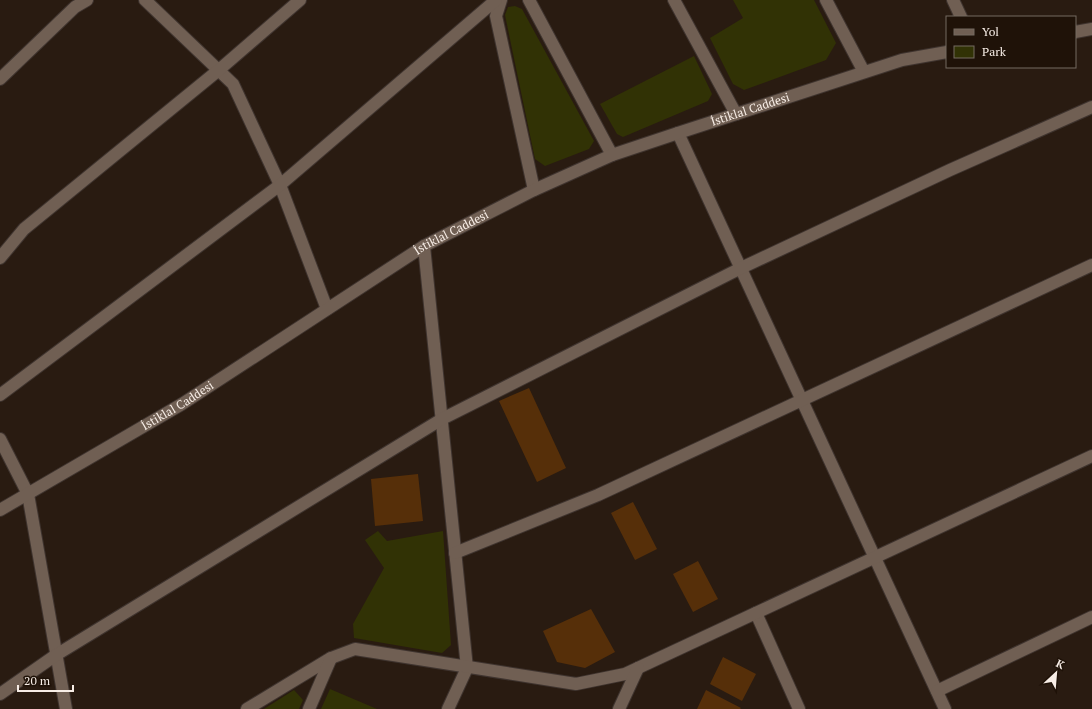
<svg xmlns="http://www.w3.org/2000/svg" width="1092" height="709" font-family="'PT Serif',serif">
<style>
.green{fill:#313205}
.building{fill:#562f09}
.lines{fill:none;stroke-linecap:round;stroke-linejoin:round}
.minor-casing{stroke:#3f342f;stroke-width:14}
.minor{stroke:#705f53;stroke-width:12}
.labels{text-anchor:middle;stroke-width:4;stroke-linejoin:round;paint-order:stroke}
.street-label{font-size:12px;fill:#f7ede6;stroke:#1f1208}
</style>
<rect width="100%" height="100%" fill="#291b11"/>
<!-- green -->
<g class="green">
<path d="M733,0h81l22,43 -10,17 -82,30 -11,-6 -23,-46 33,-20z"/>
<path d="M515,6l7,3 72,132 -5,8 -44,17 -10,-7 -30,-144 3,-8z"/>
<path d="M694,56l18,38 -4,7 -85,36 -6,-3 -17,-30z"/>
<path d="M378,531l9,10 56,-10 8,114 -9,8 -88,-15 -1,-14 31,-56 -19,-28z"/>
<path d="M330,689l47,20h-56z"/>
<path d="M294,690l9,10 -4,9h-35z"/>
</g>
<!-- building -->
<g class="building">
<path d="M529,388l37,80 -29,14 -38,-81z"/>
<path d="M418,474l5,47 -48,5 -4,-47z"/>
<path d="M633,502l24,47 -22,11 -24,-47z"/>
<path d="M698,561l20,38 -25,13 -20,-38z"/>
<path d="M591,609l24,43 -30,16 -28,-6 -14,-31z"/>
<path d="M723,657l33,17 -14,27 -32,-17z"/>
<path d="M706,690l35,18 -1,1h-43z"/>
</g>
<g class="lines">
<defs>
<g id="minor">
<path d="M145,0l88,84 47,101 47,124"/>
<path d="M501,0l-5,16 38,174"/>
<path d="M529,0l83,155"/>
<path d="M674,0l62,114"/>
<path d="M826,0l38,72"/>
<path d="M953,0l8,17"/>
<path d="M1075,32l17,-3"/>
<path d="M0,79l75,-72 12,-7"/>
<path d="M678,133l267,576"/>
<path d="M424,246l43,422 -19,41"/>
<path d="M0,258l24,-29 196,-160 80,-69"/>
<path d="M0,395l280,-210 216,-185"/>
<path d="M0,439l28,55 38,215"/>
<path id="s1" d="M0,510l182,-106 242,-158 110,-56 78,-35 66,-22 224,-73 45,-8"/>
<path d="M455,553l143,-58 494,-230"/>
<path d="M756,613l43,96"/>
<path d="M937,691l155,-74"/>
<path d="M0,694l56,-39 386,-236 299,-151 209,-98 142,-63"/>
<path d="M247,709l84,-51 24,-9 221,35 49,-10 467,-218"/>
<path d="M309,709l22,-51"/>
<path d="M619,709l19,-41"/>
</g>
</defs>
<!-- minor casing -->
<use href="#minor" class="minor-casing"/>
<!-- minor -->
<use href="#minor" class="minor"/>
</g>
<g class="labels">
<!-- street labels -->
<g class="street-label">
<text dy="4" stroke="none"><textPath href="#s1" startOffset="854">İstiklal Caddesi</textPath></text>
<text dy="4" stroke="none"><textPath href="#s1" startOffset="530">İstiklal Caddesi</textPath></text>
<text dy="4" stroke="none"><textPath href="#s1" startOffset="206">İstiklal Caddesi</textPath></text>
</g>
</g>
<!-- legend -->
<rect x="946" y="16" width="130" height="52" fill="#1f1208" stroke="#756a61"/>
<rect x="954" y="29" width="20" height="6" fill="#705f53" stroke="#756a61"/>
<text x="982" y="36" font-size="12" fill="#f7ede6">Yol</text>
<rect x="954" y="46" width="20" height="12" fill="#313205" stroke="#756a61"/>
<text x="982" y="56" font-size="12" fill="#f7ede6">Park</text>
<!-- north arrow -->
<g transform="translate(1056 673) rotate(26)" stroke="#1f1208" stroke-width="3" paint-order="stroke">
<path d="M0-3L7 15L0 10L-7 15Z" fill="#f7ede6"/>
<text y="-6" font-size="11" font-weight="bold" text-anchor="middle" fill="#f7ede6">K</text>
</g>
<!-- scale -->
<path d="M18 685v6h55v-6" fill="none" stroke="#f7ede6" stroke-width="2"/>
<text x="24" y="685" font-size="12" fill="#f7ede6" stroke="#1f1208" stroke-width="3" paint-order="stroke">20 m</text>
</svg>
